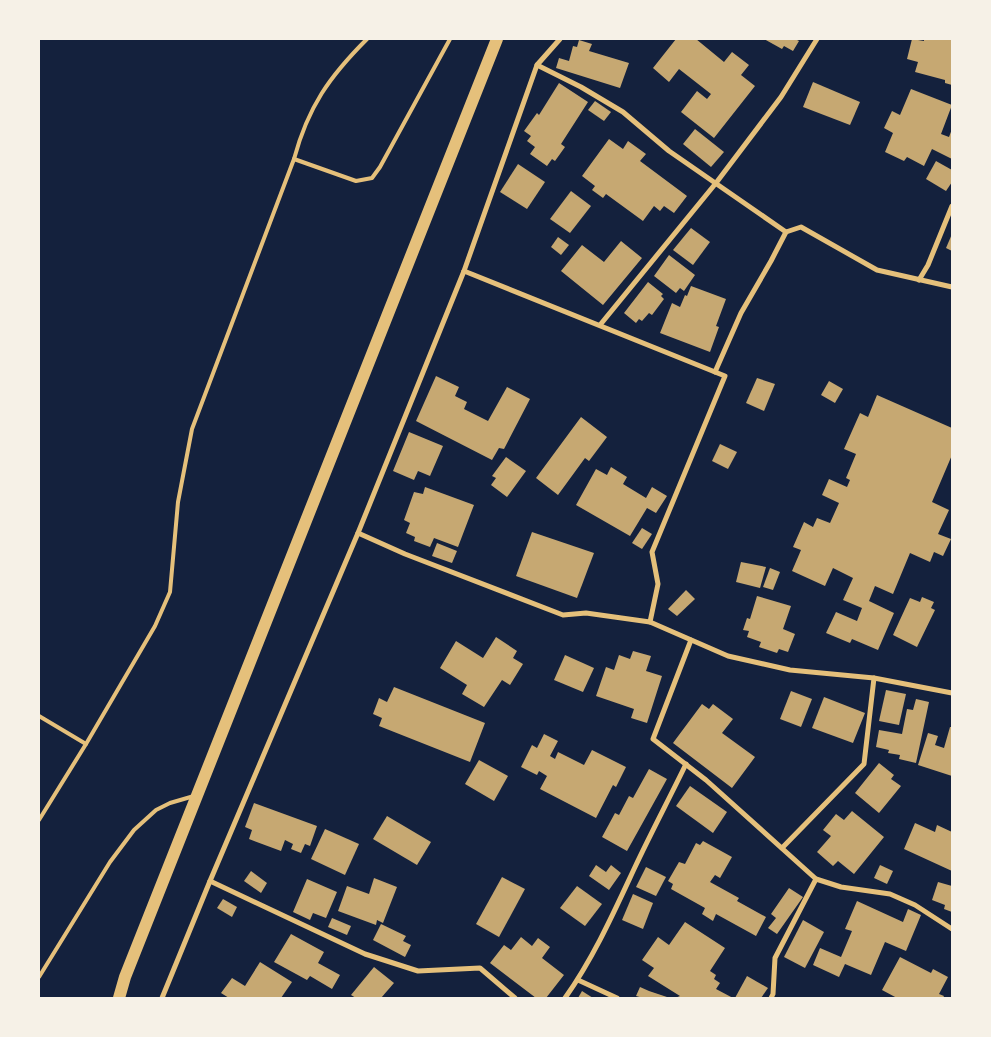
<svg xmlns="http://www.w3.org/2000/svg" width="991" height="1037" font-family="'Alegreya Sans',sans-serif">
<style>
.building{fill:#c6a872}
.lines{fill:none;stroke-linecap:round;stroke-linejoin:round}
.service{stroke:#e5c07b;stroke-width:4}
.minor{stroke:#e5c07b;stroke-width:5}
.primary{stroke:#e5c07b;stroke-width:12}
</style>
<rect width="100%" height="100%" fill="#14213d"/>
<!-- building -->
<g class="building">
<path d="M676,39h20l28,23 8,-10 17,13 -8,10 14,11 -41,52 -33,-26 16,-21 10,8 4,-5 -32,-25 -10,13 -16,-14z"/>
<path d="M764,39h31l4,2 -6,10 -9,-5 -2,3z"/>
<path d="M912,39l12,2v-2h28v46l-7,-2v-3l-30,-8 3,-10 -11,-3z"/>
<path d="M579,40l13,4 -3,7 40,12 -9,25 -64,-20 3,-10 10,3 4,-15 4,1z"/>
<path d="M813,82l47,20 -10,23 -47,-18z"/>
<path d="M559,83l29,19 -27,42 4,3 -10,14 -3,-2 -5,7 -17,-12 5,-7 -8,-6 4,-5 -7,-5 13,-18 2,2z"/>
<path d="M911,89l41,16 -11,29 8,3 3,-8v30l-20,-10 -8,17 -17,-9 -3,4 -19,-9 8,-19 -9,-5 8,-17 8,4z"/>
<path d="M595,101l16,11 -7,9 -16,-11z"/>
<path d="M695,129l29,23 -13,15 -28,-23z"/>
<path d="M609,139l14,10 5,-8 18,13 -6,7 47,35 -13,17 -10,-7 -4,5 -6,-5 -11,15 -37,-27 -3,4 -11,-8 3,-4 -13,-10z"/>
<path d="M936,161l16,9v12l-6,9 -20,-12z"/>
<path d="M518,164l27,18 -18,27 -27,-17z"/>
<path d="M571,191l20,15 -21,27 -20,-14z"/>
<path d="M691,228l19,14 -17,23 -20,-15z"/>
<path d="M952,234v17l-6,-3z"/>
<path d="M558,237l11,8 -8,10 -10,-8z"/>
<path d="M621,241l21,17 -39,47 -42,-34 21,-26 22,17z"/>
<path d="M669,255l26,20 -11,16 -4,-3 -4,5 -22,-17z"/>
<path d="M648,282l15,12 -2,2 3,3 -12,16 -3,-2 -7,8 -3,-2 -3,4 -12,-10z"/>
<path d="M691,286l35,13 -10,27 3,1 -9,25 -50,-19 12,-30 8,4 5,-12 2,1z"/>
<path d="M436,376l23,11 -4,9 12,6 -3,7 24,12 19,-34 23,12 -26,50 -5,-1 -7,12 -76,-39z"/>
<path d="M757,378l18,6 -11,27 -18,-8z"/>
<path d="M829,381l14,8 -8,14 -14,-8z"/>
<path d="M877,395l75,33v27l-20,47 17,8 -11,24 13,5 -8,17 -9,-4 -4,10 -20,-9 -17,41 -18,-8 -6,15 25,12 -16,37 -26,-11 -2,4 -24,-10 10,-21 21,9 5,-13 -19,-8 10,-22 -20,-10 -8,18 -33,-15 9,-21 -8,-3 11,-25 9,5 4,-9 13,5 9,-20 -17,-8 7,-16 18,8 3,-7 -4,-2 10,-24 -12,-5 16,-36 8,4z"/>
<path d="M581,417l26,20 -18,24 -4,-3 -27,37 -22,-17z"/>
<path d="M409,432l34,14 -13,30 -12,-5 -4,9 -21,-9z"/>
<path d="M720,444l17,8 -9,17 -16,-8z"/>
<path d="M506,457l20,14 -19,26 -16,-12 5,-7 -4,-2z"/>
<path d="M611,467l16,10 -4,7 23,14 6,-11 15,9 -11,17 -9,-5 -17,28 -54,-31 20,-36 11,6z"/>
<path d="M425,487l49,18 -16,42 -24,-9 -4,9 -16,-6 1,-4 -9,-4 4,-10 -6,-3 10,-28 9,2z"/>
<path d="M642,528l10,6 -10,15 -10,-6z"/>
<path d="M532,532l62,21 -17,45 -61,-22z"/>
<path d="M437,543l20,8 -5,12 -20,-7z"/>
<path d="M741,562l25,5 -6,21 -24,-6z"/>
<path d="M770,568l10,4 -7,18 -10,-3z"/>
<path d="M686,590l9,9 -18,17 -9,-7z"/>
<path d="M757,596l34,10 -8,23 12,5 -7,18 -9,-3 -2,4 -18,-6 2,-5 -14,-5 2,-6 -6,-1 4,-12 3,1z"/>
<path d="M922,597l12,5 -3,6 4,2 -18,37 -24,-12 17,-37 10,4z"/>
<path d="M496,637l21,14 -4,7 10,6 -13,21 -8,-5 -18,27 -22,-13 5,-9 -27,-17 16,-27 27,17z"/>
<path d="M633,651l18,5 -5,15 16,5 -15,47 -16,-5 3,-9 -38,-13 10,-29 8,3 5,-15 11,4z"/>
<path d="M565,655l29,13 -11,24 -29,-12z"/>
<path d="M394,687l91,36 -15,39 -91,-36 3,-8 -9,-4 6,-16 8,4z"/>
<path d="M886,690l20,4 -7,31 -20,-4z"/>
<path d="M791,691l21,8 -11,28 -21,-8z"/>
<path d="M824,697l41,16 -12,30 -41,-15z"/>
<path d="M916,699l13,3 -13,61 -17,-4 1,-4 -12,-2 1,-3 -13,-3 3,-17 23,4 5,-25 6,1z"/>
<path d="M702,704l7,5 4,-5 20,15 -11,14 33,24 -23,31 -59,-45z"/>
<path d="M950,727h2v49l-34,-11 10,-32 10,3 -3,9 9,3z"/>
<path d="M544,734l14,7 -8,15 5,3 3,-7 26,13 8,-15 34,17 -10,20 -3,-2 -17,33 -56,-29 7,-13 -8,-5 -2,4 -16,-8 11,-22 5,3z"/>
<path d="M479,760l29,16 -14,25 -29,-17z"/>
<path d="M879,763l15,12 -3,4 10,7 -22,27 -24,-20z"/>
<path d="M649,769l18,10 -40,72 -25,-14 13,-24 4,2 10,-19 4,2z"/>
<path d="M690,786l37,26 -14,21 -37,-27z"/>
<path d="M254,803l63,23 -7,20 -5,-2 -4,9 -10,-4 2,-5 -8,-4 -4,11 -32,-12 3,-9 -7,-3z"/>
<path d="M852,811l32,26 -30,37 -16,-13 -5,5 -16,-14 14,-16 -8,-6 13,-16 8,6z"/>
<path d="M387,816l44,26 -14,23 -44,-26z"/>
<path d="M915,823l20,9 2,-7 15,7v39l-48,-22z"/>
<path d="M325,829l34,15 -14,31 -34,-16z"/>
<path d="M703,841l29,16 -12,21 -5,-3 -5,7 29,16 -2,3 29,16 -10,19 -40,-22 -3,7 -11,-7 3,-6 -34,-19 2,-5 -5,-3 11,-19 6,2 11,-21 4,2z"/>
<path d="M596,865l10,7 5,-7 10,8 -12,17 -20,-14z"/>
<path d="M880,865l13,6 -6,13 -13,-6z"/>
<path d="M646,867l20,10 -10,19 -20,-9z"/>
<path d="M251,871l16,12 -6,10 -17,-12z"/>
<path d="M502,877l23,12 -26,48 -23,-13z"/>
<path d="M374,878l23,9 -14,36 -6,-3 -1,5 -38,-14 9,-25 22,8z"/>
<path d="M307,879l30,13 -11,26 -13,-5 -3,7 -17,-8z"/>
<path d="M938,882l14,4v26l-8,-3 1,-4 -13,-5z"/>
<path d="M577,886l25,18 -17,22 -25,-18z"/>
<path d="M789,888l14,9 -26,37 -9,-6 8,-10 -5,-4z"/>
<path d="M633,894l20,9 -10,26 -21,-9z"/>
<path d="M223,899l14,8 -5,10 -15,-9z"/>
<path d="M857,901l46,21 5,-13 13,6 -15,36 -21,-9 -14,33 -26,-11 -6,13 -26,-12 7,-17 21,9 11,-26 -7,-2z"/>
<path d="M332,918l19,8 -4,9 -19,-8z"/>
<path d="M803,920l21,12 -19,36 -21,-11z"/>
<path d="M685,922l40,26 -15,23 6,4 -2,4 6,4 -4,6 17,9h-58l5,-2 -32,-20 6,-8 -12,-8 16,-23 11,8z"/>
<path d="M381,924l25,12 -3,5 8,4 -6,12 -32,-17z"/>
<path d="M291,934l33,18 -6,11 22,12 -8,14 -22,-13 -3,4 -33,-18z"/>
<path d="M521,937l11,9 6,-8 12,9 -8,11 22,17 -18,23h-10l-46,-35 14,-18 7,5z"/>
<path d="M900,957l31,16 2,-4 15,8 -9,17 5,2 -1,2h-46l-15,-8z"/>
<path d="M260,962l32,20 -11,16h-52l-8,-5 11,-15 13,8z"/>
<path d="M374,967l20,16 -13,15h-25l-5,-3z"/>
<path d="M747,976l21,12 -7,10h-26z"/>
<path d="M640,987l9,4 21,7h-27l-7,-2z"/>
<path d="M582,991l11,7h-15z"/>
</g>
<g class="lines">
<!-- service -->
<g class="service">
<path d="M294,159l62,22 16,-3 8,-11 70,-128"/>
<path d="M39,716l47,28"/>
<path d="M39,820l47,-76 69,-118 15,-34 8,-90 14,-73 102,-270c14,-52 35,-82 73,-120"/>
<path d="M39,977l71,-115 24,-32 22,-20 14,-7 24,-7"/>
</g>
<!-- minor -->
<g class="minor">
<path d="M537,65l44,22 42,25 46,39 117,81 15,-5 76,43 75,17"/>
<path d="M464,271l261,105 -73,176 6,32 -8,38"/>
<path d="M919,280l9,-15 24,-59"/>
<path d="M600,325l116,-142 65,-86 36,-58"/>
<path d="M715,372l26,-59 30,-52 15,-29"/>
<path d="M358,533l47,21 158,61 23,-2 64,9 78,34 62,14 84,8 78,15"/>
<path d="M691,640l-38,99 53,41 110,99 25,8 49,7 25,11 37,24"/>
<path d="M782,848l82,-84 10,-86"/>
<path d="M210,881l155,73 53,17 62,-3 35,30"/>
<path d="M578,980l39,18"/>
<path d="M162,998l48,-117 148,-348 106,-262 73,-206 23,-26"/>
<path d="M565,998c29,-41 49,-86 70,-131 16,-34 34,-68 51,-103"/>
<path d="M771,998l2,-4 2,-36 41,-79"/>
</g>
<!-- primary -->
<path class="primary" d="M119,998l6,-21 372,-938"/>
</g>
<!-- border -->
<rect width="991" height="1037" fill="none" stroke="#f6f1e7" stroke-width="80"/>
</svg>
